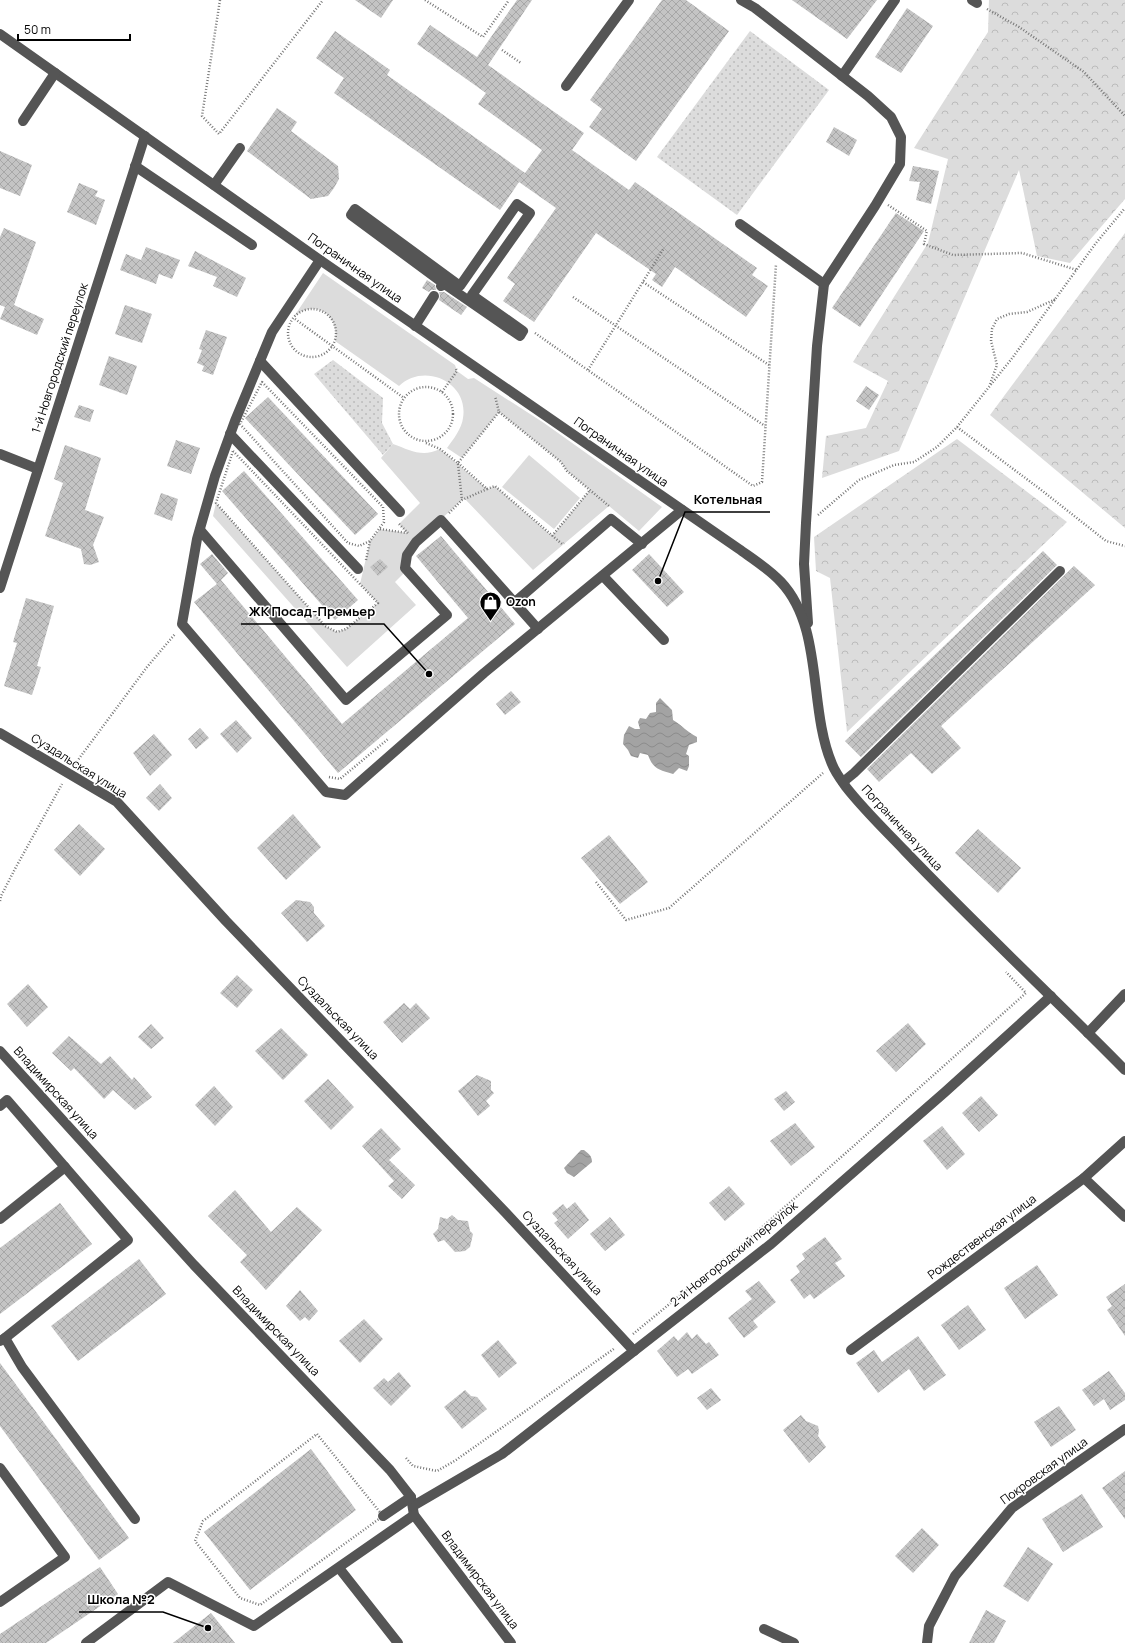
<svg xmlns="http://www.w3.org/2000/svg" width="1125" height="1643" font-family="Manrope,sans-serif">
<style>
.grass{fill:#dcdcdc}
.forest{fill:url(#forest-crowns)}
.park{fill:url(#park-dots)}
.water{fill:url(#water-waves)}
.building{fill:url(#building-cross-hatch)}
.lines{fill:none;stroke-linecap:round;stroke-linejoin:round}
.path{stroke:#777;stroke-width:2.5;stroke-dasharray:1 2;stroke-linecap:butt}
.minor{stroke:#555;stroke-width:10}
.labels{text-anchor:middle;stroke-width:3;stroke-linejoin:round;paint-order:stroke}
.street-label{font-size:12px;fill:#000;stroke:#fff}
.poi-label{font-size:12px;font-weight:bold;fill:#000;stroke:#fff;text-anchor:start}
.leader{fill:none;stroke:#000;stroke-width:1.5}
.callout-dot{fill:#000;stroke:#fff;stroke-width:1.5}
.callout-label{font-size:13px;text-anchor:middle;font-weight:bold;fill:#000;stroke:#fff;stroke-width:3;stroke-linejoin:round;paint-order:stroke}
</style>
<defs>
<pattern id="forest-crowns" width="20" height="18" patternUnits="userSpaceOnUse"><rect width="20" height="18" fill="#dcdcdc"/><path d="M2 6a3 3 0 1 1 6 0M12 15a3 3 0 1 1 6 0" fill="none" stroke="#bbb"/></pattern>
<pattern id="park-dots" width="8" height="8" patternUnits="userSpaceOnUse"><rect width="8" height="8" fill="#dcdcdc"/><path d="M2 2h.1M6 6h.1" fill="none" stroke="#bbb" stroke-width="1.8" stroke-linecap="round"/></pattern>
<pattern id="water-waves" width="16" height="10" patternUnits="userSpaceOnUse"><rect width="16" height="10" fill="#a3a3a3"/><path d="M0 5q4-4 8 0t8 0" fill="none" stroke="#8b8b8b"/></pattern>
<pattern id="building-cross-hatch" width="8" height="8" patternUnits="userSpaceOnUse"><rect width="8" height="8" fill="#c4c4c4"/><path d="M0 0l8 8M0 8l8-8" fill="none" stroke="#a7a7a7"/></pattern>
</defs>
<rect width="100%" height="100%" fill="#fff"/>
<!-- grass -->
<g class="grass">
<path d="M323,273l132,92 2,6 11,8 6,-1 70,45 118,84 -23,24 -30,-25 -76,64 -68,-71 -3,1 -46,42 -13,32 -8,8 21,23 -69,62 -134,-151 3,-13 109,123 12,6 9,-3 32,-26 -18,-19 10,-43 10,-12 27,4 -8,-9 21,-21 -39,-45 12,-14c17,6 29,14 47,5l47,40 -9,4 17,-7 57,50 38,-46 -23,-19 -6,-9 -62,-50 -37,46 -15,-10c6,-8 15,-20 16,-30 6,-36 -39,-56 -64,-32l-64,-45c5,-28 -22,-43 -42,-23z"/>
<path d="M529,455l51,43 -26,31 -52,-42z"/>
</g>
<!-- forest -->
<g class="forest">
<path d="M989,0h136v199l-55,64 -33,-7 -18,-86 -120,281 -77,27 4,-42 40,-8 22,-47 -35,-19 75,-119 20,-84 -34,-11 74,-116z"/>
<path d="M1125,233v295l-135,-113z"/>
<path d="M957,439l110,83 -220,210 -17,-154 -14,-7 -2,-34z"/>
</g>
<!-- park -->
<g class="park">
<path d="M750,31l79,59 -92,125 -80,-58z"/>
<path d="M333,360l50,38 -1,25 11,21 -10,11 -69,-81z"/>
</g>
<!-- water -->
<g class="water">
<path d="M660,698l12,12 1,10c10,6 14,12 24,17v5l-8,3 -3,9 3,2v10l-2,5 -8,-3 -6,6c-14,-4 -20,-5 -25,-19l-8,-2 -2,5 -7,-2 -3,-6 -5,-6 1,-9 5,-9 6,3h5l-2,-7 2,-4 6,1 4,-6 6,-1v-9z"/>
<path d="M581,1150h3c5,4 8,6 8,12l-18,15 -7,-4 -3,-5z"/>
</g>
<!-- building -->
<g class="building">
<path d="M355,0h38l-12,18z"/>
<path d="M517,0h15l-44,65 96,68 -12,17 57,40 6,-8 122,86 -5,7 16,11 -22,31 -71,-50 -13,20 -10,-7 4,-6 -60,-41 -62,89 -31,-21 12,-17 -8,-6 49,-70 -37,-26 -19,28 -166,-117 10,-15 -28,-20 19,-27 55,39 -3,5 138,98 17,-23 -64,-46 8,-11 -69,-49 13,-19 47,32z"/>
<path d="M662,0h24l43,31 -93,130 -47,-34 13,-18 -12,-9z"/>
<path d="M792,0h85l-30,39z"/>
<path d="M907,8l26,18 -32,47 -26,-16z"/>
<path d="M277,108l20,14 -6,9 47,35 1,13 -5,9 -6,8 -17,3 -64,-48z"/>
<path d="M834,127l23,13 -8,16 -23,-14z"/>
<path d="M0,151l32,14 -12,31 -20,-8z"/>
<path d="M913,166l26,5 -8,33 -15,-4 4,-18 -11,-1z"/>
<path d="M79,183l19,8 -3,5 10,4 -9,25 -29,-13z"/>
<path d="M896,213l28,18 -64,96 -28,-19z"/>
<path d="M4,228l32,14 -22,63 30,14 -7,16 -37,-16 5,-12 -5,-2v-68z"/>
<path d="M146,247l34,13 -8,19 -13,-5 -3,10 -36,-14 6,-16 15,6z"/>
<path d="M195,251l51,27 -9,19 -24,-11 4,-9 -29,-11z"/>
<path d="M427,280l8,5 1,5h-5l-2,2 -7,-4z"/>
<path d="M439,292h5l23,15 -6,8 -22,-15 1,-4z"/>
<path d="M125,305l27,9 -10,29 -27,-9z"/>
<path d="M206,330l21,7 -14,38 -11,-4 2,-5 -7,-3 5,-13 -3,-1z"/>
<path d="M109,356l28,10 -10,29 -28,-10z"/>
<path d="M866,386l13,9 -10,15 -13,-9z"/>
<path d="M268,397l110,117 -23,21 -110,-117z"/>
<path d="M79,405l15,5 -4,12 -16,-5z"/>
<path d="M176,440l24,8 -9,26 -24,-8z"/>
<path d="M65,445l36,13 -16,52 19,7 -11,28 6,17 -9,3 -6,-1 -3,-15 -36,-13 18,-53 -9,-4z"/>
<path d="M244,471l114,129 -23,20 -113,-129z"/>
<path d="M161,493l17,6 -6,22 -18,-7z"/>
<path d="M441,536l74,88 -177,149 -144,-171 23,-18 -17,-20 12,-10 16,19 -8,8 1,-1 121,144 126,-106 -52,-62z"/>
<path d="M1043,551l14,14 -196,192 -16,-16z"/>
<path d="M649,554l35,38 -17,15 -35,-37z"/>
<path d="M380,559l8,8 -10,9 -8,-9z"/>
<path d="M1074,566l21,19 -154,141 20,22 -29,26 -21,-21 -32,29 -12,-13z"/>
<path d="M26,598l28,8 -17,60 4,1 -9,28 -28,-9 13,-43 -4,-1z"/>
<path d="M511,691l10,11 -16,13 -9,-11z"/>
<path d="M236,720l16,18 -15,15 -17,-19z"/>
<path d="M200,728l9,10 -13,11 -8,-10z"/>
<path d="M154,734l18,21 -22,21 -17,-23z"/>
<path d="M160,784l12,14 -13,13 -13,-13z"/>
<path d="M293,814l28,33 -35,33 -29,-32z"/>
<path d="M79,824l26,25 -25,27 -26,-26z"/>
<path d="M978,829l43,39 -23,25 -43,-40z"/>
<path d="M609,835l39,47 -28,22 -39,-46z"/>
<path d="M296,900l14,2 4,5v6l11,13 -18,16 -26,-29z"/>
<path d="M237,975l16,15 -16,18 -17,-15z"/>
<path d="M28,984l20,23 -21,20 -20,-23z"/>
<path d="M404,1003l6,6 6,-6 14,15 -28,25 -19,-21z"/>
<path d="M908,1023l18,21 -30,28 -20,-21z"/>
<path d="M151,1024l13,14 -13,11 -13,-12z"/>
<path d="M281,1028l27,27 -25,25 -28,-29z"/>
<path d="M69,1036l32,28 9,-8 22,24 2,-3 18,20 -17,13 -22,-20 -9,9 -30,-31 -3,3 -19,-18z"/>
<path d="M477,1075l14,6v9l3,3 -8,8 4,5 -12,10 -20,-25z"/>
<path d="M328,1079l26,28 -23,23 -27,-29z"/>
<path d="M214,1086l19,21 -18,19 -20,-21z"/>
<path d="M786,1091l9,11 -11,9 -10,-12z"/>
<path d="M981,1096l17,19 -19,17 -17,-19z"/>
<path d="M795,1123l20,24 -24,19 -21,-25z"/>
<path d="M942,1126l23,28 -18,16 -24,-29z"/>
<path d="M381,1128l20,21 -12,11 26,25 -13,14 -14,-13 6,-5 -32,-35z"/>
<path d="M729,1186l16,18 -20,17 -16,-18z"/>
<path d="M235,1190l36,42 26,-25 25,23 -56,60 -26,-28 7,-7 -39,-39z"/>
<path d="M575,1202l14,18 -21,19 -14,-16 4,-3 -6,-7 11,-9 4,5z"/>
<path d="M60,1203l32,41 -92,70v-66z"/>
<path d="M452,1215l6,5 10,1 2,10 3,3 -3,13 -5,4 -10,1 -11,-12 -6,2 -5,-8 5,-5 2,-12 7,2z"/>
<path d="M610,1217l15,18 -20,16 -15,-17z"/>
<path d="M825,1237l17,22 -7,4 10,13 -31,23 -4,-5 -6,5 -14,-19 10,-8 -4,-6 9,-7 -3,-5z"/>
<path d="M139,1259l27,35 -88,67 -27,-35z"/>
<path d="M1037,1265l21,30 -33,24 -21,-31z"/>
<path d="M759,1281l17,21 -23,19 5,6 -14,11 -16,-20 24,-19 -7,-8z"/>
<path d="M1125,1284v52l-18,-26 5,-4 -6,-9z"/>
<path d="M300,1290l18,21 -9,10 -4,-4 -5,4 -14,-15z"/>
<path d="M968,1305l18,25 -27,20 -18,-25z"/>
<path d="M364,1319l19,20 -23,24 -21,-22z"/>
<path d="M687,1332l5,7 5,-5 9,10 3,-2 10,13 -27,19 -4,-5 -11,8 -20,-26 17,-15 4,5z"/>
<path d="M918,1336l28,39 -22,16 -15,-22 -31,24 -22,-30 18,-13 8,12z"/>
<path d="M498,1340l19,23 -18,15 -18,-23z"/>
<path d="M0,1363l129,175 -30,22 -99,-134z"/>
<path d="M1109,1371l16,22v7l-15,10 -6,-11 -10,7 -12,-16z"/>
<path d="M399,1372l12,14 -20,20 -18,-18 11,-10 4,4z"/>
<path d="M711,1388l10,12 -14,10 -10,-12z"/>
<path d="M465,1390l6,6 6,1 10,12 -25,20 -18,-22z"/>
<path d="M1059,1406l17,24 -25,17 -17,-25z"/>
<path d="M801,1415l5,6 12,5 1,5 -1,5 8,11 -17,16 -26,-33z"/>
<path d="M311,1449l45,61 -106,80 -46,-58z"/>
<path d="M1125,1471v48l-23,-31z"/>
<path d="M1082,1494l21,33 -40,25 -21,-33z"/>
<path d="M922,1528l17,17 -26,28 -18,-17z"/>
<path d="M1028,1547l25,17 -25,38 -25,-16z"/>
<path d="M100,1567l18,27 -72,49h-46v-9z"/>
<path d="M986,1610l20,11 -12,22h-25z"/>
<path d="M211,1613l24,30h-62z"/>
</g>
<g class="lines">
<!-- path -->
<g class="path">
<path d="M220,0l-18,116 17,18 104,-134"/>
<path d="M425,0l58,37 26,-37"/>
<path d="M987,9l32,18 65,45 41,44"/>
<path d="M502,50l19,13"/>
<path d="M888,205l39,26 -3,13 29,11 69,-2 55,17"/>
<path d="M643,282l126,83"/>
<path d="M573,297l192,129"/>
<circle cx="312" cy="333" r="24"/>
<path d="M295,319l109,79"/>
<path d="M535,333l218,153 9,-4 14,-218"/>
<path d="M588,370l76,-122"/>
<path d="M262,382l121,125 1,15 -14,19 -11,5 -11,-3 -108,-119z"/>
<path d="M990,384l7,-19 -6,-24 1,-12 5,-10 12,-5 18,-2 29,-13"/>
<circle cx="426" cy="414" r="27"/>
<path d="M442,392l15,-21 -1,-2"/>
<path d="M499,412l62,50 6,9 42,35 -1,1"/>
<path d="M957,427l83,62 66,52 19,5"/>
<path d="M426,443l14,6 18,14 41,-51 -4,-16"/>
<path d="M233,451l145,152 -32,26 -9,3 -12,-6 -109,-123z"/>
<path d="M458,463l29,26 8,-3 67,58 2,-1"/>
<path d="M458,464l4,36"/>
<path d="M449,513l13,-13 25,-11"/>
<path d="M818,515l41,-35 35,-15 20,-3 23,-15 20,-20 56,-70 83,-114 29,-35"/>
<path d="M399,524l9,9"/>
<path d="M380,529l27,4"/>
<path d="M552,536l38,-46"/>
<path d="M366,560l4,-19"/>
<path d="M75,764l72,-97 28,-33"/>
<path d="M329,777l11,2 48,-40"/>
<path d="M596,882l30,38 43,-12 154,-135"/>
<path d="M0,901l1,-5 15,-29 46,-83"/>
<path d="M633,1334l118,-97 275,-244 -20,-21"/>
<path d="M317,1434l66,82 -123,89 -20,-7 -45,-57 8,-20z"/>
<path d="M406,1458l7,8 24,5 19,-11 159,-112"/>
</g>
<!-- minor -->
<g class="minor">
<path d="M741,0l14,8 113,88 23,21 10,20 -1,27 -25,42 -51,78 -7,62 -11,177 -2,41 4,59"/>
<path d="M972,0l5,3"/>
<path d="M0,34l320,226 419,289c14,10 30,20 42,33 43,46 27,126 51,182 3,8 9,16 14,23 18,23 39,43 59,64 72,75 147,145 220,219"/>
<path d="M842,76l53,-76"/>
<path d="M566,86l63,-86"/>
<path d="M23,121l32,-48"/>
<path d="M135,166l117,79"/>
<path d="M214,185l26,-37"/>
<path d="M740,224l84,60"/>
<path d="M320,260l-48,72 -37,89 -20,55 -18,63 -15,85 144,168 19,3 139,-122 198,-163"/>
<path d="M441,286l2,-3 77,53 3,-5 -51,-36 58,-82 -13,-9 -57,82 -105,-77 -4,6 92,68"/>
<path d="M415,326l19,-30"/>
<path d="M260,361l140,151"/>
<path d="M230,434l128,135"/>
<path d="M0,454l38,15"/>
<path d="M200,530l146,170 101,-85 -42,-47 2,-13 9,-13 25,-22 97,109"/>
<path d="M603,576l61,64"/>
<path d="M0,588l145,-452"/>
<path d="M515,602l96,-83 31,25"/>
<path d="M0,733l117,69 109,119 280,292 128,138"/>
<path d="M843,782l11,-9 206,-202"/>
<path d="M1088,1033l37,-39"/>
<path d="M0,1051l194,214 196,205 21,27 3,18 97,128"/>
<path d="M0,1106l7,-6 121,140 -123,98"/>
<path d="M1084,1178l41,39"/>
<path d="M0,1219l65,-52"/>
<path d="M0,1341l5,-3 17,29 113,152"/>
<path d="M851,1350l233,-172 41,-37"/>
<path d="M0,1468l65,89 -65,45"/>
<path d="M413,1506l89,-52 269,-210 174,-152 106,-96"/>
<path d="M383,1516l28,-19"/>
<path d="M339,1568l59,75"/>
<path d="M764,1629l30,14"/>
<path d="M86,1643l82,-61 86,44 160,-111"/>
<path d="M927,1643l2,-17 26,-50 57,-68 113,-79"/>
</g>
</g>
<!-- icons -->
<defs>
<symbol id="shop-pin" viewBox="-11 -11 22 30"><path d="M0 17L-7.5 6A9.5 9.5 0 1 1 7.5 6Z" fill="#000" stroke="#fff"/><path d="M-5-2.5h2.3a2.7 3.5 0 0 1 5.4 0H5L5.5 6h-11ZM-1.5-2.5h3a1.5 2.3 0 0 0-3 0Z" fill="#fff"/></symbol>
</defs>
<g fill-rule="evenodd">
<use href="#shop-pin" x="478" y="590" width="25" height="34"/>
</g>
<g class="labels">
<!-- street labels -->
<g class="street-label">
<text transform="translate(355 268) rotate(35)" y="4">Пограничная улица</text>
<text transform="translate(60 358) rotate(-72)" y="4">1-й Новгородский переулок</text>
<text transform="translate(621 452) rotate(35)" y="4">Пограничная улица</text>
<text transform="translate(79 766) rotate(32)" y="4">Суздальская улица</text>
<text transform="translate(902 828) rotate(47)" y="4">Пограничная улица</text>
<text transform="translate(338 1018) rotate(46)" y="4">Суздальская улица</text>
<text transform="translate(56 1093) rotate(48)" y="4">Владимирская улица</text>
<text transform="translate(982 1237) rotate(-37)" y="4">Рождественская улица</text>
<text transform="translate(562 1253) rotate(47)" y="4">Суздальская улица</text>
<text transform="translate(734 1254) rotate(-39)" y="4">2-й Новгородский переулок</text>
<text transform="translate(276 1331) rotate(46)" y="4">Владимирская улица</text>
<text transform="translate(1044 1471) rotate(-36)" y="4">Покровская улица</text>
<text transform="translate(480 1580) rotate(53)" y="4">Владимирская улица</text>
</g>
<!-- poi labels -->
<g class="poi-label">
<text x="506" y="606">Ozon</text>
</g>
</g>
<!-- callouts -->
<path class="leader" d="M658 581L685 512H770M429 674L384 624H241M208 1628L163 1612H79"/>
<g class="callout-dot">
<circle cx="658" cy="581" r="4"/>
<circle cx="429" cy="674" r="4"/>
<circle cx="208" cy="1628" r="4"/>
</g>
<g class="callout-label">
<text x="728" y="504">Котельная</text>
<text x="312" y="616">ЖК Посад-Премьер</text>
<text x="121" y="1604">Школа №2</text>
</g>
<!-- scale -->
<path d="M18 34v6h112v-6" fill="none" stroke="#000000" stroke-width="2"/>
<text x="24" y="34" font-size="12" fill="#000000" stroke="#ffffff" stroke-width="3" paint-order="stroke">50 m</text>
</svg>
